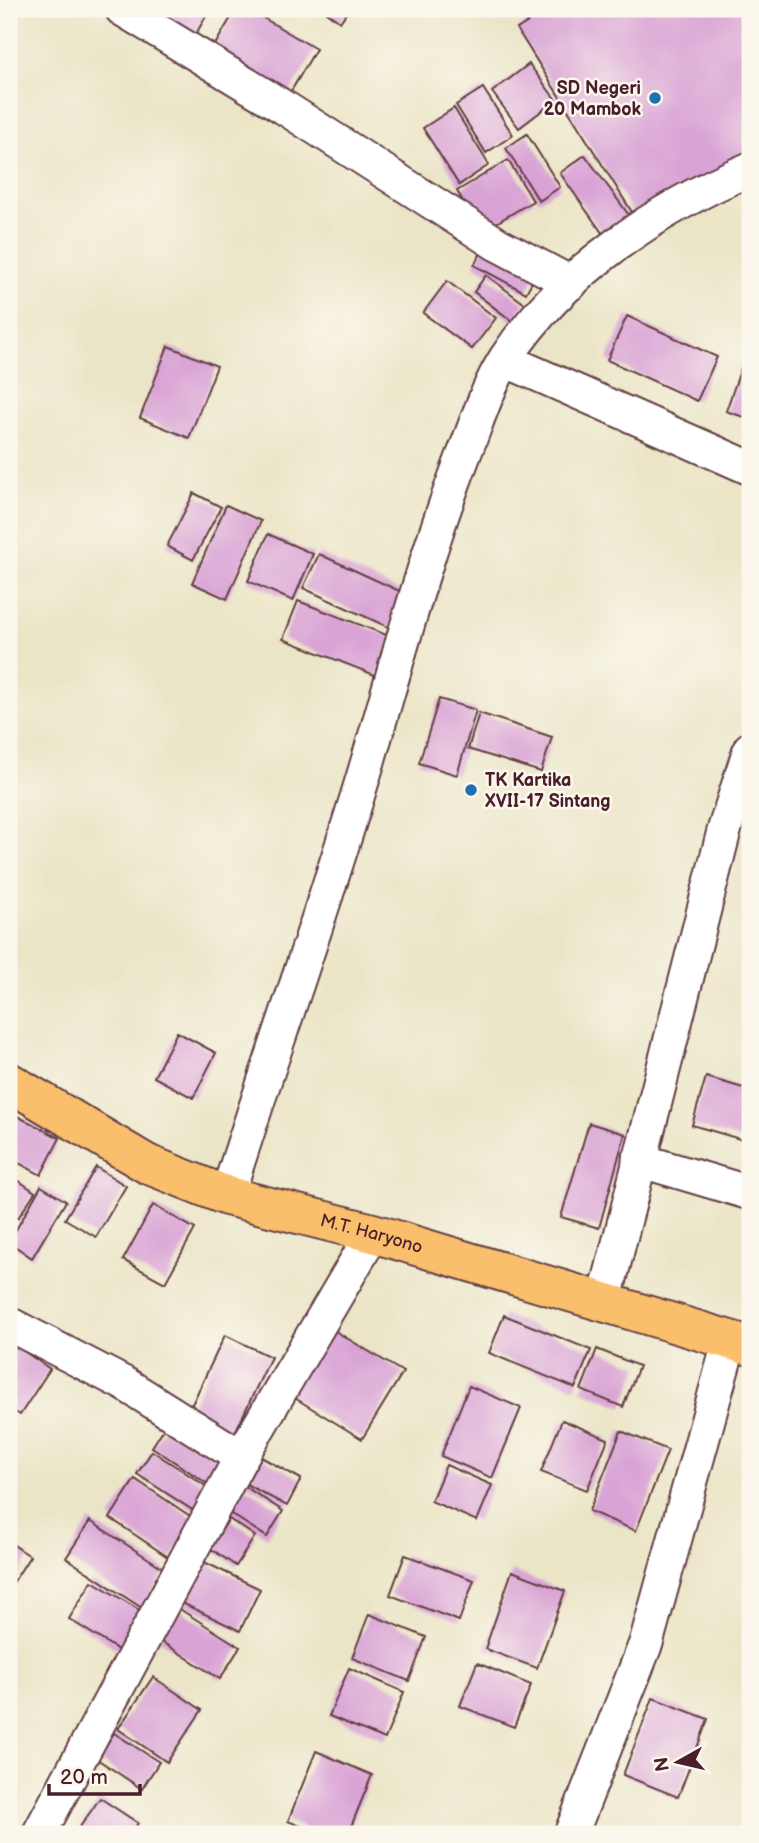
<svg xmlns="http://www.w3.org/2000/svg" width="759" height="1843" font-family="'Balsamiq Sans',sans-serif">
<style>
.building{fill:#d9a3d5}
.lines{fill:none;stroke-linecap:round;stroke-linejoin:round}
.minor-casing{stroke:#623d42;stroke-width:37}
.highway-casing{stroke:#623d42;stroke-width:42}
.minor{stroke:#fff;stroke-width:33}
.highway{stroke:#f9bf6c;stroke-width:38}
.poi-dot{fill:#1f6fb2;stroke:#fbf7ec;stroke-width:2.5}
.labels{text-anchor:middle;stroke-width:5;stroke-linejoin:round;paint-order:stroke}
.poi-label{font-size:18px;font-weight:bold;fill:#4a1f2b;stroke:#fbf7ec;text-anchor:end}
.street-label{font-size:18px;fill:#4a1f2b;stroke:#fbf7ec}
</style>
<rect width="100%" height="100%" fill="#fbf7ec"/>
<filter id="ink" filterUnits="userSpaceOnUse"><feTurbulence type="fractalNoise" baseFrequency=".0143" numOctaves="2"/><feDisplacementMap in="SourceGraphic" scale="14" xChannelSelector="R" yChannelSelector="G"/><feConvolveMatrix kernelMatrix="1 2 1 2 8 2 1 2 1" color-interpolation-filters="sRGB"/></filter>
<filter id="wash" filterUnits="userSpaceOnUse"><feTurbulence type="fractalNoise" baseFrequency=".00686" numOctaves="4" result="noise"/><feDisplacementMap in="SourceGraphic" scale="28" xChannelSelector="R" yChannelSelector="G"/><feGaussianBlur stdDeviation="1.57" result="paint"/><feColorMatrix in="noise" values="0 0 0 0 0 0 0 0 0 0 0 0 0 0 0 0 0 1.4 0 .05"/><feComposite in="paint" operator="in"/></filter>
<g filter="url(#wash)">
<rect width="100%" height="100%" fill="#ebe5c7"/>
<g id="blocks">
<!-- building -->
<g class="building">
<path d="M151,9h59l-14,25z"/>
<path d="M236,9h12l68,40 -28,47 -76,-46z"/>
<path d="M322,9h27l-9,13z"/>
<path d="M524,9h226v158l-113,53 -120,-191 11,-7 -8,-11z"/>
<path d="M529,64l27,36 -37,28 -27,-36z"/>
<path d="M483,88l30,47 -27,18 -30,-48z"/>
<path d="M454,108l35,57 -30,20 -36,-57z"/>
<path d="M527,134l33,53 -21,14 -33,-53z"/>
<path d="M585,155l46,63 -26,19 -45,-64z"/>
<path d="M508,160l25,41 -52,31 -24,-41z"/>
<path d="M484,248l51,28 -9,17 -52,-28z"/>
<path d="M486,275l39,29 -13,17 -38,-29z"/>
<path d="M447,281l49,37 -24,31 -49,-36z"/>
<path d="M627,316l90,41 -20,44 -90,-41z"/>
<path d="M168,346l49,20 -28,72 -49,-20z"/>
<path d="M742,365l8,3v51l-24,-8z"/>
<path d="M194,493l27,14 -28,53 -26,-14z"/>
<path d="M226,505l35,16 -34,78 -35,-16z"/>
<path d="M268,534l45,20 -20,47 -45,-20z"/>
<path d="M319,554l87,40 -16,34 -87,-40z"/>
<path d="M298,601l94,36 -15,39 -94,-37z"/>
<path d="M439,699l37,11 -19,65 -38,-12z"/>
<path d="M479,713l73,24 -11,35 -73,-23z"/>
<path d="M177,1032l39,21 -23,45 -39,-21z"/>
<path d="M706,1077l44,13v52l-58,-17z"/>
<path d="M15,1115l45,23 -19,37 -32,-17v-32z"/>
<path d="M589,1123l36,11 -26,94 -38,-11z"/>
<path d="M96,1167l30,19 -30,51 -31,-18z"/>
<path d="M9,1174l26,18 -17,26 -9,-6z"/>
<path d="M41,1186l25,15 -34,57 -23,-16z"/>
<path d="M153,1205l42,24 -30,54 -42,-23z"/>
<path d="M504,1315l87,35 -16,38 -86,-35z"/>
<path d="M325,1325l78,47 -41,67 -77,-47z"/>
<path d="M225,1335l46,22 -41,86 -46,-22z"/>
<path d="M9,1341l41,28 -30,46 -11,-7z"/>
<path d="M597,1349l42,17 -16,41 -42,-17z"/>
<path d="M469,1386l52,22 -29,70 -51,-22z"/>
<path d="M562,1420l46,19 -21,51 -46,-18z"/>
<path d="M168,1422l56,37 -16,25 -56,-37z"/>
<path d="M621,1431l47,19 -32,81 -47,-20z"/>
<path d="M152,1451l57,37 -15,23 -57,-37z"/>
<path d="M261,1457l40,22 -14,27 -41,-22z"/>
<path d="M446,1465l46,20 -15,36 -46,-20z"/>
<path d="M135,1479l61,41 -25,39 -61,-41z"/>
<path d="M244,1486l39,25 -16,26 -39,-25z"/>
<path d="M229,1519l26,17 -19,30 -26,-18z"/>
<path d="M90,1521l76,49 -24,38 -76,-50z"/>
<path d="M9,1542l21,14 -21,33z"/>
<path d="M405,1555l69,25 -15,41 -69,-26z"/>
<path d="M200,1560l60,29 -20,42 -60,-29z"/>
<path d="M512,1571l53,20 -28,77 -52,-19z"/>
<path d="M92,1581l54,33 -23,39 -54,-34z"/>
<path d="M178,1608l62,39 -20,32 -61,-39z"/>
<path d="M369,1614l57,23 -17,44 -57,-23z"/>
<path d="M477,1663l54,22 -17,42 -54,-21z"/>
<path d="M349,1668l55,24 -19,47 -56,-23z"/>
<path d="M153,1677l49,33 -35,52 -49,-33z"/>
<path d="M653,1698l55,21 -30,78 -55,-22z"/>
<path d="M114,1733l45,29 -17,27 -45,-30z"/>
<path d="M316,1751l56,24 -24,59h-29l-31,-13z"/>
<path d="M100,1798l38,25 -7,11h-56z"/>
</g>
</g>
</g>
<g filter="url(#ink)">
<use href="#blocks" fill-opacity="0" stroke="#623d42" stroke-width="2"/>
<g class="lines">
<defs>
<g id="minor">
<path d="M122,9l163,99 212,136 74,39"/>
<path d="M505,360l245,108"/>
<path d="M639,1160l111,33"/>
<path d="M227,1196c46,-146 98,-289 141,-435 30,-102 57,-205 95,-304 13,-32 24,-70 43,-99 56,-86 152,-150 244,-189"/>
<path d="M604,1302l120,-471 26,-82"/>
<path d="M9,1324l116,60 116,73"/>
<path d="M39,1834l202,-377 132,-224"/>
<path d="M571,1834l75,-191 84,-303"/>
</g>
<g id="highway">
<path id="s1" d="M9,1082l138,82 80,32 146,37 377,113"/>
</g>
</defs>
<!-- minor casing -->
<use href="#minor" class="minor-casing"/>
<!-- highway casing -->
<use href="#highway" class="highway-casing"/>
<!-- minor -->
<use href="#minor" class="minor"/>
<!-- highway -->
<use href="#highway" class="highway"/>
</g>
</g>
<!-- markers -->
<g class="poi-dot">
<circle cx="655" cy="98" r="7"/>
<circle cx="471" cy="790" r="7"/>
</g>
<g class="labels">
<!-- poi labels -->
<g class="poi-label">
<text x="641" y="94">SD Negeri<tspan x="641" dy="21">20 Mambok</tspan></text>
<text x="485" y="786" text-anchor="start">TK Kartika<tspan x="485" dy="21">XVII-17 Sintang</tspan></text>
</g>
<!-- street labels -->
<g class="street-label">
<text dy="6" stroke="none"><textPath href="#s1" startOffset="396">M.T. Haryono</textPath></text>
</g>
</g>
<!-- margin -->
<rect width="759" height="1843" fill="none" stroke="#fbf7ec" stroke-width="35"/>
<!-- north arrow -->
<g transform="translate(678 1762) rotate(262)" stroke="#fbf7ec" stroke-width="5" paint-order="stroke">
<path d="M0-5L12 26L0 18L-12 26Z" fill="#4a1f2b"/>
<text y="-10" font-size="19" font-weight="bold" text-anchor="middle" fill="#4a1f2b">N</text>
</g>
<!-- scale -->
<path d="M49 1784v10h91v-10" fill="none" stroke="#4a1f2b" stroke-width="3.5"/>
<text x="60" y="1784" font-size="21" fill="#4a1f2b" stroke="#fbf7ec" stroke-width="5" paint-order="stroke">20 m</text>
</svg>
